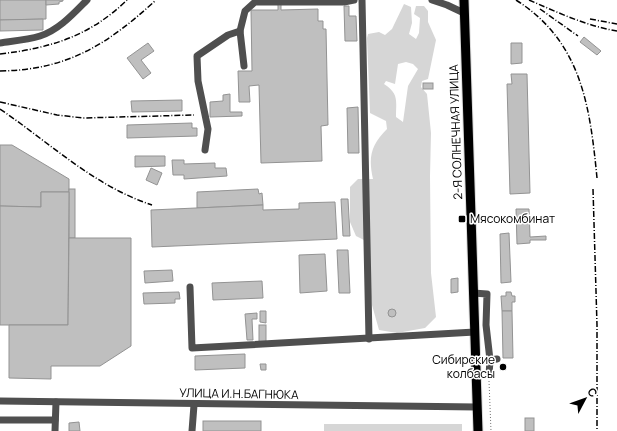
<svg xmlns="http://www.w3.org/2000/svg" width="617" height="431" font-family="Manrope,sans-serif">
<style>
.green{fill:#d6d6d6;fill-rule:evenodd}
.building{fill:#bfbfbf;stroke:#939393}
.lines{fill:none;stroke-linecap:round;stroke-linejoin:round}
.major-casing{stroke:#dbdbdb;stroke-width:11}
.path{stroke:#717171;stroke-width:1;stroke-dasharray:1 2;stroke-linecap:butt}
.minor{stroke:#4f4f4f;stroke-width:7}
.major{stroke:#000;stroke-width:9}
.rail{stroke:#000;stroke-width:1.5;stroke-dasharray:6 2 1 2;stroke-linecap:butt}
.poi-dot{fill:#000;stroke:#fff;stroke-width:1.5}
.labels{text-anchor:middle;stroke-width:3;stroke-linejoin:round;paint-order:stroke}
.street-label{font-size:12px;fill:#000;stroke:#fff}
.poi-label{font-size:12px;fill:#000;stroke:#fff;text-anchor:start}
</style>
<rect width="100%" height="100%" fill="#fff"/>
<!-- green -->
<g class="green">
<path d="M404,4l7,3 1,16 -3,11 7,5 3,-6 1,-15 -6,-4 2,-8h8l4,5v11l8,18 -8,39 -6,2 -1,6 6,7 4,39 -1,43 1,97 5,44 -11,11 -28,5 -18,-3 -7,-25 -8,-65 -8,-4 -6,-14v-35l8,-8h15c-5,-22 -2,-34 14,-50l-1,-8 -16,-8 -3,-75 1,-4 11,-2 6,3 7,-6zM406,62l7,2 5,5 -10,17 -5,36 -7,-5c0,-17 3,-23 -12,-33l2,-3 9,3 3,-20z"/>
<rect x="324" y="424" width="138" height="7"/>
</g>
<!-- building -->
<g class="building">
<path d="M0,0h46v19l-46,1z"/>
<path d="M46,0h17v1l-4,1v2l-13,1z"/>
<path d="M278,0h3v10l37,-1v12h5v8h3l2,96 -7,1 1,35 -61,2 -2,-78 -10,1 1,16h-11l-1,-31h14l-1,-61h27z"/>
<path d="M344,6h5v10h7l1,25h-12z"/>
<path d="M43,19v11l-43,1v-11z"/>
<path d="M584,37l17,14 -4,4 -17,-13z"/>
<path d="M148,43l6,8 -13,9 10,13 -8,6 -16,-21z"/>
<path d="M511,43h11v20l-11,1z"/>
<path d="M511,74h16l3,119 -20,1 -3,-110h5z"/>
<rect x="423" y="83" width="10" height="6"/>
<path d="M230,94v18h12v4l-32,1v-15l13,-1v-6z"/>
<path d="M182,100v11l-50,1 -1,-11z"/>
<path d="M358,107l1,46h-11l-1,-45z"/>
<path d="M192,123v5h5v8l-70,2v-13z"/>
<path d="M0,145h12l57,34v13h-28v15l-41,-1z"/>
<path d="M135,156h30v10l-30,1z"/>
<path d="M172,160h12v4l31,-1v5h11l1,8 -43,3v-4h-11z"/>
<path d="M151,168l11,5 -5,12 -11,-5z"/>
<rect x="69" y="189" width="6" height="49"/>
<path d="M258,189l1,5 3,-1 1,12 -66,3v-16z"/>
<path d="M41,192h28l-1,133h-68v-119l41,1z"/>
<path d="M341,199h7l2,37h-7z"/>
<path d="M335,202l2,37 -185,8 -1,-37 112,-5v5l36,-1v-6z"/>
<path d="M516,209h13l1,28 16,-1v4h-16v3l-13,1z"/>
<path d="M509,233l2,49 -10,1 -1,-49z"/>
<path d="M69,238h62v108l-31,20h-49v13l-42,-1v-53h59z"/>
<path d="M337,250h11l2,43h-11z"/>
<path d="M325,254l2,37 -27,2 -1,-38z"/>
<path d="M172,270l1,11 -28,2 -1,-12z"/>
<path d="M458,278v14l-7,1v-14z"/>
<path d="M262,281l1,17 -50,2 -1,-17z"/>
<path d="M179,292l1,7h-5v4l-31,1 -1,-11z"/>
<path d="M506,292h5l1,4h3v6h-3v9h-10l-1,-15h5z"/>
<circle cx="392" cy="313" r="4"/>
<path d="M260,311h6v12l-6,-1z"/>
<path d="M502,311h10l1,47h-10z"/>
<path d="M257,313v6h-5l1,21h-6l-2,-26z"/>
<rect x="259" y="325" width="7" height="19"/>
<path d="M245,354v14l-50,2v-14z"/>
<path d="M260,364h6v6h-5z"/>
<rect x="525" y="418" width="9" height="13"/>
<rect x="203" y="421" width="58" height="10"/>
<path d="M79,422l1,9h-11v-8z"/>
</g>
<g class="lines">
<defs>
<path id="major" d="M464,0l14,431"/>
</defs>
<!-- major casing -->
<use href="#major" class="major-casing"/>
<!-- path -->
<path class="path" d="M489,381l2,50"/>
<!-- minor -->
<g class="minor">
<path d="M362,0l7,339"/>
<path d="M432,0l15,5 17,8"/>
<path d="M281,2h63l10,-2"/>
<path d="M0,43c13,-2 27,-3 40,-7 19,-6 34,-23 47,-36"/>
<path d="M244,66l-4,-35 5,-20 10,-9h23"/>
<path d="M205,150l3,-21 -10,-48 -1,-25 31,-21 12,-4"/>
<path d="M190,287l2,61 283,-16"/>
<path d="M473,293l14,1 -1,31 4,35 7,-1"/>
<path d="M489,375l1,-15"/>
<path d="M0,401l477,6"/>
<path d="M0,420h55"/>
<path d="M55,431l1,-29"/>
<path d="M192,431l2,-26"/>
</g>
<!-- major -->
<use href="#major" class="major"/>
<!-- rail -->
<g class="rail">
<path d="M516,0c66,42 74,107 81,178"/>
<path d="M529,0c28,12 57,26 88,31"/>
<path d="M540,9l38,27"/>
<path d="M590,19l27,5"/>
<path d="M0,54c51,-6 90,-18 127,-54"/>
<path d="M0,71c68,-1 108,-27 156,-71"/>
<path d="M0,102l57,13 26,3 111,-3"/>
<path d="M0,109c50,34 94,77 152,96"/>
<path d="M593,189l4,136v106"/>
</g>
</g>
<!-- markers -->
<g class="poi-dot">
<rect x="458" y="215" width="8" height="8" rx="2"/>
<circle cx="503" cy="367" r="4"/>
</g>
<g class="labels">
<!-- street labels -->
<g class="street-label">
<text transform="translate(456 132) rotate(-92)" y="4">2-Я СОЛНЕЧНАЯ УЛИЦА</text>
<text transform="translate(239 394) rotate(1)" y="4">УЛИЦА И.Н.БАГНЮКА</text>
</g>
<!-- poi labels -->
<g class="poi-label">
<text x="470" y="223">Мясокомбинат</text>
<text x="495" y="364" text-anchor="end">Сибирские<tspan x="495" dy="14">колбасы</tspan></text>
</g>
</g>
<!-- north arrow -->
<g transform="translate(585 399) rotate(49)" stroke="#ffffff" stroke-width="3" paint-order="stroke">
<path d="M0-3L7 15L0 10L-7 15Z" fill="#000000"/>
<text y="-6" font-size="11" font-weight="bold" text-anchor="middle" fill="#000000">С</text>
</g>
</svg>
